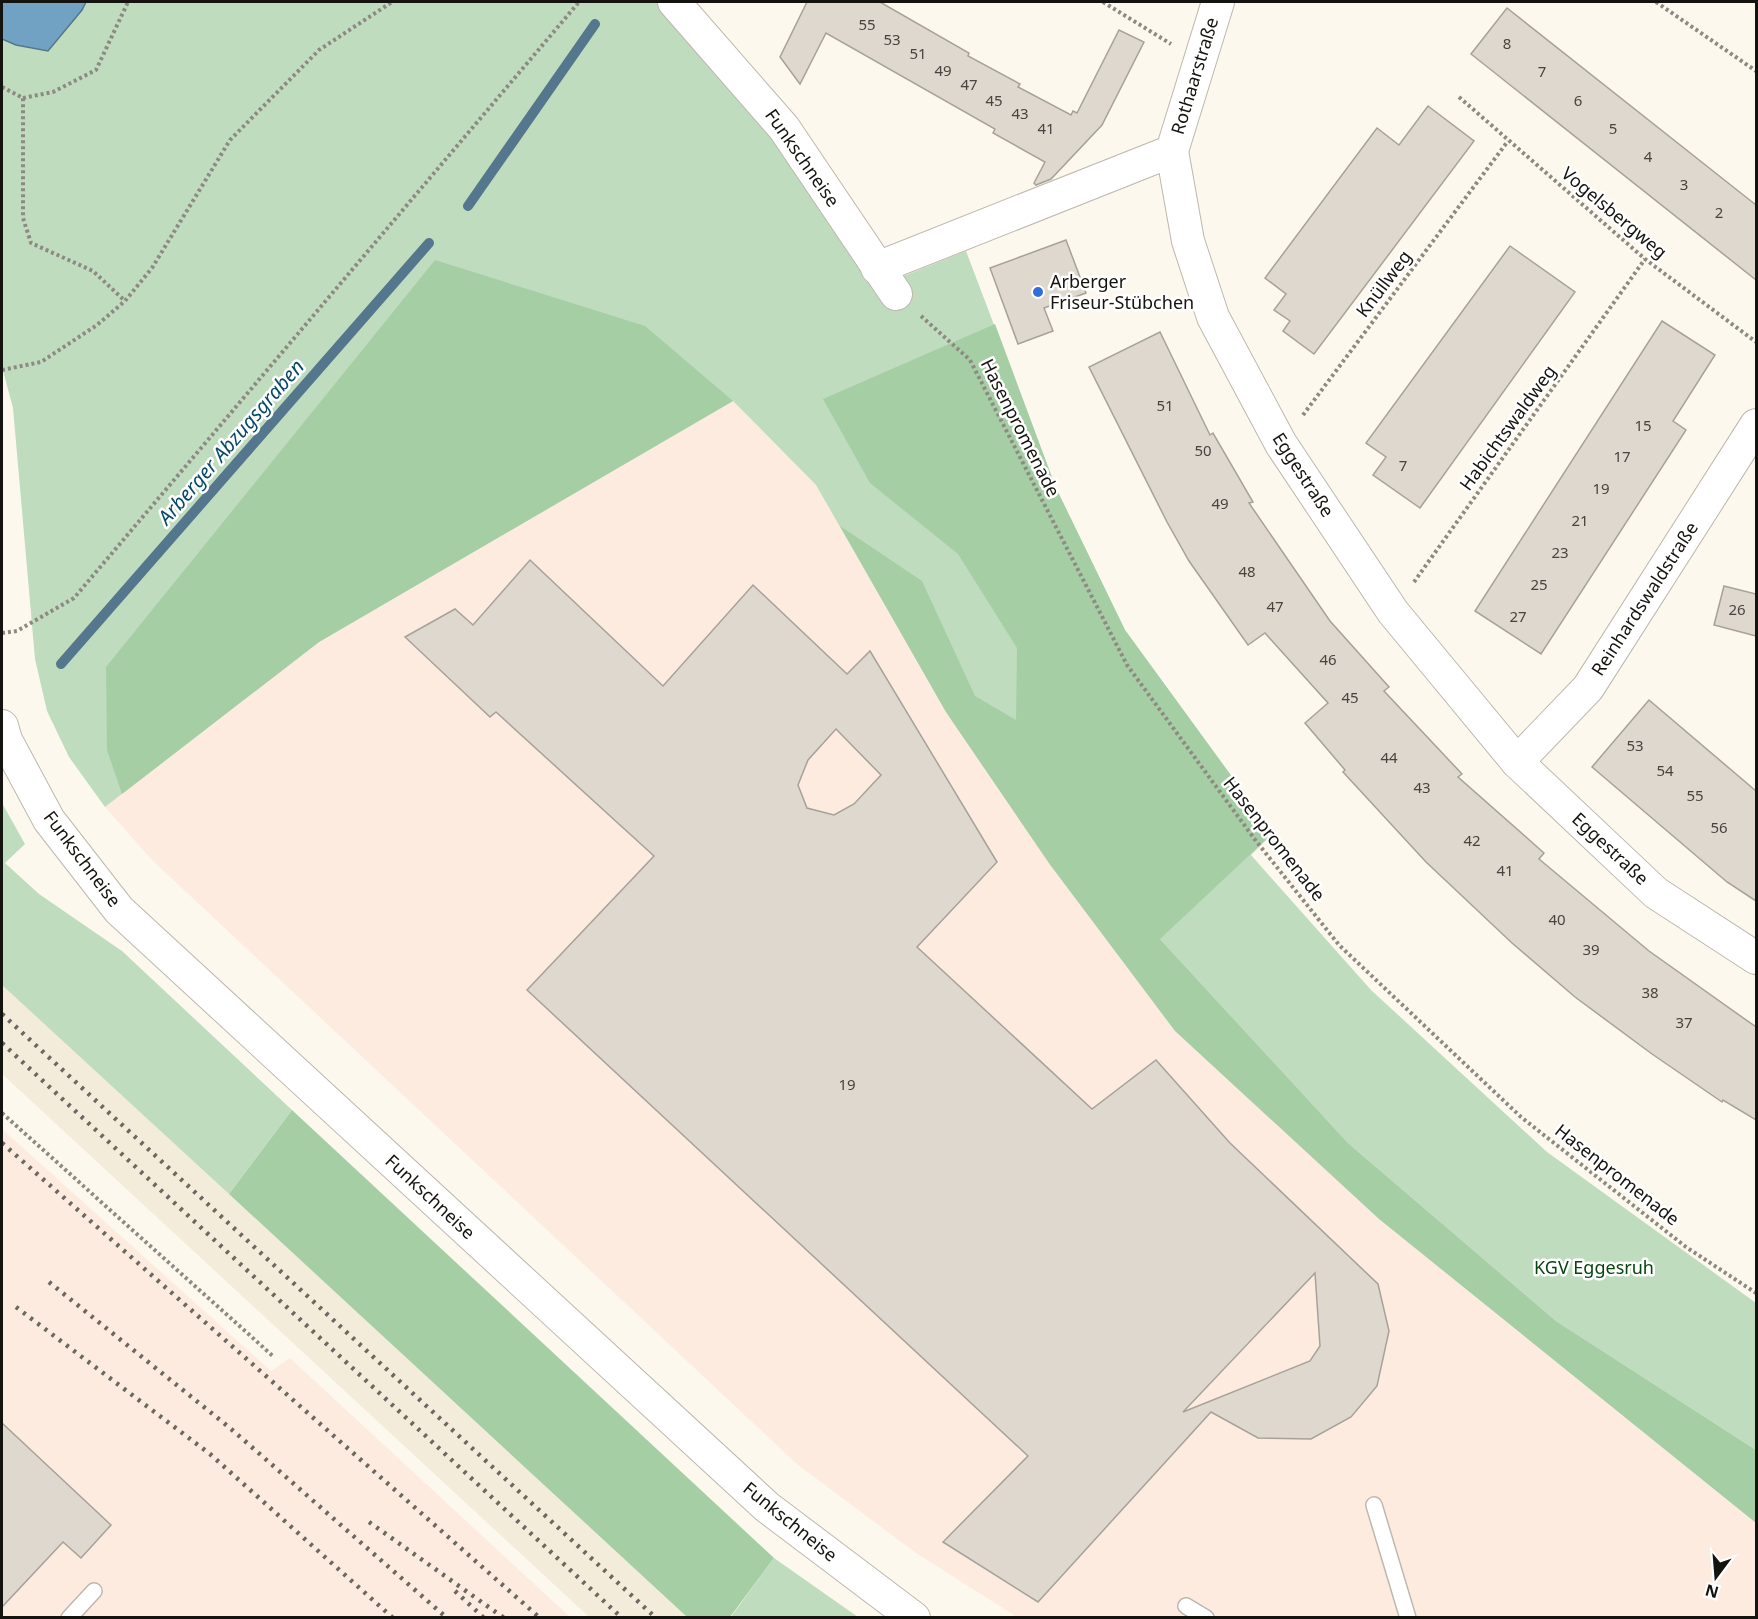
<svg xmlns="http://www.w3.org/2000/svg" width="1758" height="1619" font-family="'Noto Sans',sans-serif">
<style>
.built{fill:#f4ecdb}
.industrial{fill:#fdebe0}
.green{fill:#bfdcbe}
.forest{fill:#a6cea5}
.water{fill:#71a2c3;stroke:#55778d;stroke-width:1.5}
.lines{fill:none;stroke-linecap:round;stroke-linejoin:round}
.stream{stroke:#55778d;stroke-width:10}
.building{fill:#ded8cf;stroke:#a7a299;stroke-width:1.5;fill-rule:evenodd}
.lane-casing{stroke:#bdb8af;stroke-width:18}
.street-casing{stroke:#bdb8af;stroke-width:34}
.path{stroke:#8e8a83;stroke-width:4;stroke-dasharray:3 3;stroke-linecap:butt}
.lane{stroke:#fff;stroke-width:15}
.street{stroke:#fff;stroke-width:32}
.rail{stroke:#6b6862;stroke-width:4.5;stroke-dasharray:3 6;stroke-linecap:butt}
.poi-dot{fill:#306edc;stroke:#fff;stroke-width:2}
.labels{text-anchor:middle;stroke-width:5;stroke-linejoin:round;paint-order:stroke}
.number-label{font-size:15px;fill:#47443f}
.street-label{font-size:18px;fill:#15130f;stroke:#fff}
.poi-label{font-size:18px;fill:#15130f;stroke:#fff;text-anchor:start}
.park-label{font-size:18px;fill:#07440f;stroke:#fff}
.water-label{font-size:20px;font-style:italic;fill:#064868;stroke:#fff}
</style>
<rect width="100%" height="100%" fill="#fdf8ee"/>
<!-- built -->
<path class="built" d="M2,985l38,34 647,598h-98l-587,-543z"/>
<!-- industrial -->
<g class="industrial">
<path d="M733,401l83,84 130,227 433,507 377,304v94h-739l-101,-64 -118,-88 -646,-605 -47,-53 214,-165z"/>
<path d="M2,1129l269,242 19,-13 280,259h-568z"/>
</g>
<!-- green -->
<g class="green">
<path d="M2,2h677l215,278 72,-29 90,237 69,142 148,203 -22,22 120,135 176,162 209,151v147l-200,-129 -208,-178 -188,-204 -109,-73 -105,-154 -130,-227 -83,-84 -414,241 -214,165 -36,-50 -22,-46 -12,-52 -22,-251 -11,-41z"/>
<path d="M2,803l23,41 -20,19 34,31 83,57 170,159 -63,84 -227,-209z"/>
<path d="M774,1558l84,59 -128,1z"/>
</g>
<!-- forest -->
<g class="forest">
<path d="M435,260l210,66 88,75 -414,241 -197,152 -15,-44 -1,-83z"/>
<path d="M995,324l61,164 69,142 148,203 -113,106 188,204 208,178 200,129v73l-377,-304 -204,-188 -124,-165 -105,-154 -106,-186 82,55 53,115 41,24 1,-72 -59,-94 -88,-71 -47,-84z"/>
<path d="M292,1110l482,448 -44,59h-43l-458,-423z"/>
</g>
<!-- water -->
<path class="water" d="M2,2h84l-4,8 -34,41 -32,-6 -14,-6z"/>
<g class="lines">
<!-- stream -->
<g class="stream">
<path d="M468,206l127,-182"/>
<path d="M61,664l368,-421"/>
</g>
</g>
<!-- building -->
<g class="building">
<path d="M807,2h73l89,51 -1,3 52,28 -2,3 53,28 2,-4 4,2 42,-83 25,12 -42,83 -51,54 -15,6 -2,-2 11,-21 -52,-29 2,-4 -169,-96 -26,51 -20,-27z"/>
<path d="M1507,8l249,197v75l-285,-226z"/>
<path d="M1428,106l46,35 -160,213 -31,-23 7,-10 -16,-11 12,-16 -21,-16 112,-150 22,17z"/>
<path d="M1066,240l20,53 -42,15 9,23 -35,13 -28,-76z"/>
<path d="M1510,246l65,46 -155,216 -47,-33 13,-18 -20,-14z"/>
<path d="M1662,321l53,34 -42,66 13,9 -145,224 -66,-43z"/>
<path d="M1160,332l50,103 3,-2 40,69 -4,1 81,118 59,66 -5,4 78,83 -4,3 86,76 -5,6 110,92 107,76v93l-33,-20 -1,2 -70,-48 -77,-57 -63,-54 -86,-81 -83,-90 2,-2 -40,-47 23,-20 -63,-70 -17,12 -59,-84 -22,-39 -78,-155z"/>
<path d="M530,560l133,126 90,-101 94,89 23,-23 127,211 -80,85 175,162 64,-49 74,83 148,141 11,47 -12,55 -26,31 -40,22 -53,-1 -47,-26 -173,190 -95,-60 85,-86 -501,-466 127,-134 -158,-144 -6,5 -85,-80 50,-28 18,16zM836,729l45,46 -27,29 -20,11 -27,-7 -9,-23 10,-25zM1315,1273l5,73 -10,15 -127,51z"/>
<path d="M1724,586l32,8v42l-42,-11z"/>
<path d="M1649,700l107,91v110l-29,-19 -135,-115z"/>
<path d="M2,1423l109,102 -30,33 -18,-16 -61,65z"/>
</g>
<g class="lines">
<defs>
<g id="lane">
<path d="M1374,1505l34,113"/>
<path d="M1186,1606l20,12"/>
<path d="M69,1618l25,-27"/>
</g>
<g id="street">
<path d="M674,2l110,126 112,166"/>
<path d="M1172,151l46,-149"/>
<path d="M877,268l295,-117 16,90 25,76 68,127 112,168 124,150 139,131 100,65"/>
<path d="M2,726l4,14 43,80 70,90 648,597 147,111"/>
<path d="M1517,762l71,-74 168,-263"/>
</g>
</defs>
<!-- lane casing -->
<use href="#lane" class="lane-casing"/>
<!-- street casing -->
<use href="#street" class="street-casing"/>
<!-- path -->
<g class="path">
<path d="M1103,2l68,42"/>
<path d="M1656,2l100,69"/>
<path d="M2,87l21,11v120l8,25 62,28 32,30"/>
<path d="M1459,97l186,162 111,83"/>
<path d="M23,98l30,-6 43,-22 32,-68"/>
<path d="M921,316l49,44 157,305 129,176 83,104 182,172 165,130 70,46"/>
<path d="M2,370l39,-8 56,-37 28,-24 27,-33 78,-128 89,-90 73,-48"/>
<path d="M1303,415l205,-274"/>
<path d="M1414,582l231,-323"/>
<path d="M2,633l15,-2 57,-33 505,-596"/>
<path d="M2,1113l272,244"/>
</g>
<!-- lane -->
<use href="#lane" class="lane"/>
<!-- street -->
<use href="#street" class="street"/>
<!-- rail -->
<g class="rail">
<path d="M2,1014l654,604"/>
<path d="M2,1043l620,575"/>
<path d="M2,1143l538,475"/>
<path d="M49,1282l181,146 217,190"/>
<path d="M16,1307l194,147 183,164"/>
<path d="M369,1522l135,96"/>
<path d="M455,1591l29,27"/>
</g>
</g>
<!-- markers -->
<circle class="poi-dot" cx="1038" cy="292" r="6"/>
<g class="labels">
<!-- number labels -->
<g class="number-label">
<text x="867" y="30">55</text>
<text x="892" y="45">53</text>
<text x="1507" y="49">8</text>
<text x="918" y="59">51</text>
<text x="943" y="76">49</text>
<text x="1542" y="77">7</text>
<text x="969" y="90">47</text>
<text x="994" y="106">45</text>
<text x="1578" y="106">6</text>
<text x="1020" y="119">43</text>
<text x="1046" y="134">41</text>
<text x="1613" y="134">5</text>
<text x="1648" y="162">4</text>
<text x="1684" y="190">3</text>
<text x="1719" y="218">2</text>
<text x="1165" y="411">51</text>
<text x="1643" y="431">15</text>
<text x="1203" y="456">50</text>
<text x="1622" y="462">17</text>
<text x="1403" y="471">7</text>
<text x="1601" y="494">19</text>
<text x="1220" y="509">49</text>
<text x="1580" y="526">21</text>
<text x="1560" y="558">23</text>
<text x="1247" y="577">48</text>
<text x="1539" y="590">25</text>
<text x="1275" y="612">47</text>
<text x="1737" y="615">26</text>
<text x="1518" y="622">27</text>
<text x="1328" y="665">46</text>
<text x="1350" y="703">45</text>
<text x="1635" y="751">53</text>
<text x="1389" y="763">44</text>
<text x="1665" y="776">54</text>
<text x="1422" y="793">43</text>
<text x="1695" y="801">55</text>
<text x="1719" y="833">56</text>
<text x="1472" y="846">42</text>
<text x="1505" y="876">41</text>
<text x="1557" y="925">40</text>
<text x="1591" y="955">39</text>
<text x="1650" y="998">38</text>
<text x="1684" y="1028">37</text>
<text x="847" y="1090">19</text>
</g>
<!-- street labels -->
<g class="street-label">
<text transform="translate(1195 76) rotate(-73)" y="6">Rothaarstraße</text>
<text transform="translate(802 158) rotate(55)" y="6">Funkschneise</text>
<text transform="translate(1614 213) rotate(40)" y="6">Vogelsbergweg</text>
<text transform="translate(1384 284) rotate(-53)" y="6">Knüllweg</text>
<text transform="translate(1020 428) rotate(63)" y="6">Hasenpromenade</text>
<text transform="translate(1508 428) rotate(-54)" y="6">Habichtswaldweg</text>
<text transform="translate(1303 475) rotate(57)" y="6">Eggestraße</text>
<text transform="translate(1645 599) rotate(-57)" y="6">Reinhardswaldstraße</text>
<text transform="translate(1274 839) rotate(52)" y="6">Hasenpromenade</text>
<text transform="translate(1610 849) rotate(43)" y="6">Eggestraße</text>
<text transform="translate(82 859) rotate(53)" y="6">Funkschneise</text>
<text transform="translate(1617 1175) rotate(38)" y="6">Hasenpromenade</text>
<text transform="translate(430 1197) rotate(43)" y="6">Funkschneise</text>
<text transform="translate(790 1522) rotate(39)" y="6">Funkschneise</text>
</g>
<!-- poi labels -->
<g class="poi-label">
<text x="1050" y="288">Arberger<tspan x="1050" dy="21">Friseur-Stübchen</tspan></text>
</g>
<!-- park labels -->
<g class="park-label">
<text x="1594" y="1274">KGV Eggesruh</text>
</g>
<!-- water labels -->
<g class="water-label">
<text transform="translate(231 442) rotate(-49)" y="7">Arberger Abzugsgraben</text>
</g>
</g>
<!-- border -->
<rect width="1758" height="1619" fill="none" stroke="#15130f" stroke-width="6"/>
<!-- north arrow -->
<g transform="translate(1716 1577) rotate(196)" stroke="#ffffff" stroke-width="4.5" paint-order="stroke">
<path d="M0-4.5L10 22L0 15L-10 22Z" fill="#15130f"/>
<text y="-9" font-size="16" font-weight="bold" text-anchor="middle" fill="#15130f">N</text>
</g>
</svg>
